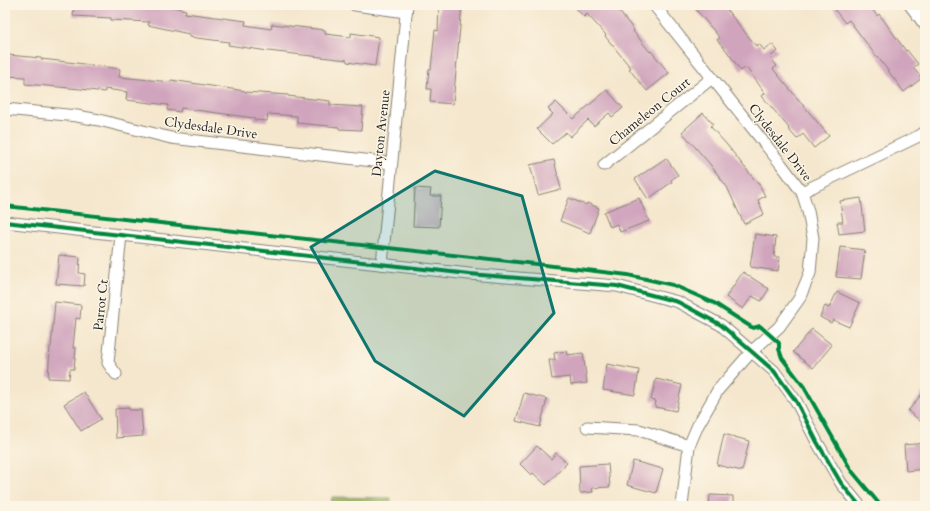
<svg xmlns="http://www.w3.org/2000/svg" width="930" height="511" font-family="Cardo,serif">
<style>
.forest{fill:#96ae60;stroke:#59653e}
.building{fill:#d0a4bd}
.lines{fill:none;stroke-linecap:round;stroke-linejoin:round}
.minor-casing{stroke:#888274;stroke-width:13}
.minor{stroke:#fff;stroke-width:11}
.cycleway-casing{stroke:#fcf5e5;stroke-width:6}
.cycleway{stroke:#00873e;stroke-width:4}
.marked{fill:#0f766e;fill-opacity:0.2;stroke:#0f766e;stroke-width:3;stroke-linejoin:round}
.labels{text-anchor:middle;stroke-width:3;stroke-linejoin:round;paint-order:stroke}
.street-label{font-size:13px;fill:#1c1c1c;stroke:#fcf5e5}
</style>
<rect width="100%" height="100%" fill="#fcf5e5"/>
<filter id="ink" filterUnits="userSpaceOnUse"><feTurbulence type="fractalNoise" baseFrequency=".025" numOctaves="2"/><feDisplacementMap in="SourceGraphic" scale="8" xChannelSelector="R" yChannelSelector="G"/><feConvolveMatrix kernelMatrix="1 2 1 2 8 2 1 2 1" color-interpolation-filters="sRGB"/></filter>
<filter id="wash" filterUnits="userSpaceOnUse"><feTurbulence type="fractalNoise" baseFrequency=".012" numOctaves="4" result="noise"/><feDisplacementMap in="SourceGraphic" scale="16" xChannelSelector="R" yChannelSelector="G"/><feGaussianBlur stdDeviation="0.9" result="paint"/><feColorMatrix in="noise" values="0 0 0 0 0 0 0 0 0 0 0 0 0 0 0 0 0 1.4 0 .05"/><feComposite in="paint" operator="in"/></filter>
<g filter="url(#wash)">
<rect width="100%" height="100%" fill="#f5e7cd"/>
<!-- forest -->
<path class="forest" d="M332,497l59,1 -1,8h-59z"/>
<g id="blocks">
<!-- building -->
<g class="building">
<path d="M74,5h89l23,5 -1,3 61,8 -1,4 26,4 1,-5 53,6v4l26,3v-4l28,4 -4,29 -28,-4v-2l-79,-9 -40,-6 1,-3 -40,-5v-3l-41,-9 1,-3 -38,-2v-2l-38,-2z"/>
<path d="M439,5h23l-9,99 -23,-2 1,-13h-4l2,-20h2l4,-39 3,1z"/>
<path d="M573,5h41l20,25 -1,1 17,21 1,-1 18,22 -22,18 -18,-22 2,-1 -26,-32 1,-1 -19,-21 -3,3z"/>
<path d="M692,5h31l33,41 3,-2 5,6 8,-6 6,7 -8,6 7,9 -4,3 56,67 -15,12 -11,-14 -6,5 -9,-10 1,-1 -27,-32 3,-3 -19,-26 -5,4 -15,-21 -9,-10 3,-2z"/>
<path d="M831,5h38l8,11 2,-2 27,37 1,-1 11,14 -5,4 9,10 -18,14 -27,-36h-1l-27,-36 -4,3z"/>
<path d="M8,55l33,3v1l35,4 44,6 -1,8 52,5v-2l74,11v1l43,3v1l42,5v4l33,2 -2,23 -22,-1v-2l-42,-4v-7l-29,-2 -1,7 -13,-1v-2l-73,-10 -1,4 -13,-2 1,-5 -42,-5 1,-8 -22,-3v3l-24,-3 -56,-5v-7l-19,-1z"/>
<path d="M607,90l16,18 -11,9 -3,-4 -15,13 -6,-6 -18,17 -4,-5 -14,12 -15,-15 16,-15 -5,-5 8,-7 17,17z"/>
<path d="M703,113l10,11 -3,2 17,19 31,39h1l6,12 -7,4 6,14 -20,10 -17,-37 -18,-24 -27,-31z"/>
<path d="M666,158l12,17 -7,5 1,2 -24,17 -13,-20z"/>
<path d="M554,160l7,29 -23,6 -8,-30z"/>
<path d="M415,188l16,1 -1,7h11l-2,31 -26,-1z"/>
<path d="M569,198l17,7 1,-2 12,5 -9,25 -30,-12z"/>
<path d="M639,198l10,23 -29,11 -3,-8 -7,3 -6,-15z"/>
<path d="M861,198l4,33 -26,3 -2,-12h6l-3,-21z"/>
<path d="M755,234l21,3 -2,20h6l-2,14 -28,-4z"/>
<path d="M840,247l25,3 -4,29 -25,-2z"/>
<path d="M59,255l21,2 -1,16 6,1 -1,12 -28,-2z"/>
<path d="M743,272l26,17 -8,12 -9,-5 -9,13 -17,-12z"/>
<path d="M837,292l23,11 -11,24 -16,-7 -2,3 -11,-6 5,-11 4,2z"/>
<path d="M55,302l26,3 -1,14 -4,-1 -3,30h3l-2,21h-4l-1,10 -21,-1 2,-31h1z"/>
<path d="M812,329l20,16 -19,23 -20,-16z"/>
<path d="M566,351l1,4 16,-2 4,30 -16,2 -1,-8 -18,2 -3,-19h6l-1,-7z"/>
<path d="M607,364l32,6 -4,25 -32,-5z"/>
<path d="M656,379l26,6 -6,26 -21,-4 1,-6 -5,-1z"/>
<path d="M925,390v35l-17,-14z"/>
<path d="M84,392l17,27 -20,12 -17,-27z"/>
<path d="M524,393l23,6 -7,28 -24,-6z"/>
<path d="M129,408v2h12l2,26 -27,2 -1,-29z"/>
<path d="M724,434l25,7 -7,30 -25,-6z"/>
<path d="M925,443v26l-19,2 -2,-26z"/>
<path d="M537,446l14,13 5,-6 11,10 -21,22 -13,-12 -2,2 -11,-11z"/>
<path d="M633,461l30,8 -7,24 -29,-8z"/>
<path d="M608,464l2,23 -18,1 1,4 -13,1 -1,-27z"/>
<path d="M710,495l23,1v10h-24z"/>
</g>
</g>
</g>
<g filter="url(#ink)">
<use href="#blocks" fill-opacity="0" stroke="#888274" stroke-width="1"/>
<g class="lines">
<defs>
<g id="minor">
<path d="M355,5l51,7"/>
<path d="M654,5l127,159 21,28 6,19 5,27 -3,35 -11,26 -20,28 -27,24 -34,39 -20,35 -9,21 -7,60"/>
<path d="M910,5l15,20"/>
<path d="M5,109l72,7 22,4 72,18 220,25"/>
<path d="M604,165l108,-87"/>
<path d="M802,192l119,-57 4,-3"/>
<path d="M5,222l464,52 148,12 61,16 43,23 53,46 22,30 21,41 24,41 19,23"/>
<path d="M382,264l25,-259"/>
<path d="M116,374l-8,-11 13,-128"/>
<path d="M587,427l52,3 50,16"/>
</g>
</defs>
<!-- minor casing -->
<use href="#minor" class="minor-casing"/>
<!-- minor -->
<use href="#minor" class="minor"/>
<defs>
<g id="cycleway">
<path d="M5,206l540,59 83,10 45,10 41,18 31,20 8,5 7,-2 19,17v6l3,9 22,29 47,83 30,36"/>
<path d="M5,222l464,52 148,12 61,16 43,23 53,46 22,30 21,41 24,41 19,23"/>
</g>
</defs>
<!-- cycleway casing -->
<use href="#cycleway" class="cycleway-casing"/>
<!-- cycleway -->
<use href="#cycleway" class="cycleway"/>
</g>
</g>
<!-- marked area -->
<path class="marked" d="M435,171l87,25 32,117 -90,103 -89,-55 -64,-114z"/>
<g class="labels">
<!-- street labels -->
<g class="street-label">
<text transform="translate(649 111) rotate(-39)" y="5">Chameleon Court</text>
<text transform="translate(211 127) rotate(8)" y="5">Clydesdale Drive</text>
<text transform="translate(380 133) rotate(-84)" y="5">Dayton Avenue</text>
<text transform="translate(781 142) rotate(52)" y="5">Clydesdale Drive</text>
<text transform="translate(100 305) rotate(-84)" y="5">Parrot Ct</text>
</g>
</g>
<!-- margin -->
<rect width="930" height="511" fill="none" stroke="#fcf5e5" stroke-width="20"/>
</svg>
